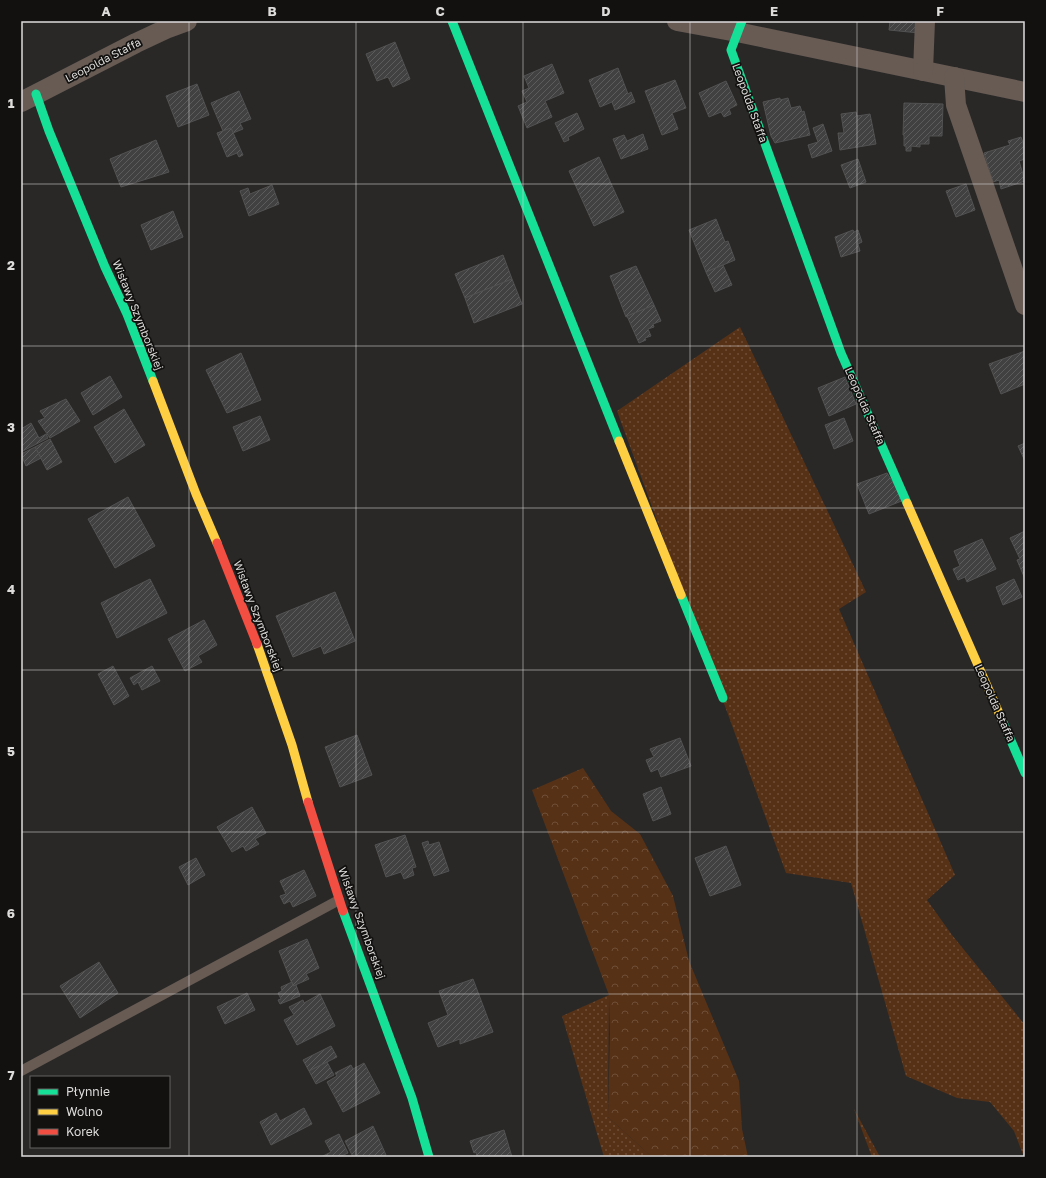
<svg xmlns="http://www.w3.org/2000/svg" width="1046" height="1178" font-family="'Golos Text',sans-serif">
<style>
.grass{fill:url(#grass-dots)}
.forest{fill:url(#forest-crowns)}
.building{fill:url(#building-hatch);stroke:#535252}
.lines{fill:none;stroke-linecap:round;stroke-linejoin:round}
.lane{stroke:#675b54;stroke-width:10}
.street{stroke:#675b54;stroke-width:20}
.fast{stroke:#16e098;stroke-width:9}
.slow{stroke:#ffcf43;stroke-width:9}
.jam{stroke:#f24e42;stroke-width:9}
.grid{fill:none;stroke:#dedcdb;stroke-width:1;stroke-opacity:0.55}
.labels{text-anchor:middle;stroke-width:3.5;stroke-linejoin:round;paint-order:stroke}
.street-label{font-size:11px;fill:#dedcdb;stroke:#121110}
.neatline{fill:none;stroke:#dedcdb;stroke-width:1.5}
.grid-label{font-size:13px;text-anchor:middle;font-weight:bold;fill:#dedcdb}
</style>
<defs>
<pattern id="grass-dots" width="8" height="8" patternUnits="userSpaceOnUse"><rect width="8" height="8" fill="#573116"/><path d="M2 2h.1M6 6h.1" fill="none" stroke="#6f4e37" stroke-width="1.8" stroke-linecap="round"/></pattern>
<pattern id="forest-crowns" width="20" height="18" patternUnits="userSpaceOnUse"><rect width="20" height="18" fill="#573116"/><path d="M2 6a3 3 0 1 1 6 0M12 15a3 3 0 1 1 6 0" fill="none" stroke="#6f4e37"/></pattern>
<pattern id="building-hatch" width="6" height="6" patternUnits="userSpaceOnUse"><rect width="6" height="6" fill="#414141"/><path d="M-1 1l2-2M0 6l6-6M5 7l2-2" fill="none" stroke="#5c5c5c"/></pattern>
</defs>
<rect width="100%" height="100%" fill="#292827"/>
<!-- grass -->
<g class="grass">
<path d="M740,327l126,265 -27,17 116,266 -28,25 25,35 73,90v132h-1l-10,-26 -24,-29 -33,-4 -51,-22 -55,-193 -65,-10 -169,-462z"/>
<path d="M609,995l-1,122 44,40h-48l-42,-141z"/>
<path d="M854,1109l26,48h-8z"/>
</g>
<!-- forest -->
<path class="forest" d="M583,768l28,43 29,23 33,62 16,65 50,120 3,48 6,28h-96l-44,-40 2,-83 -1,-39 -77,-205z"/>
<!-- building -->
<g class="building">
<path d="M890,21h31l-2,12 -30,-3z"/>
<path d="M395,42l15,37 -17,8 -5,-10 -11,4 -11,-27z"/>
<path d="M552,64l12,29 -19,8 7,16 -25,11 -9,-22 9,-4 -5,-11 7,-3 -5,-12z"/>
<path d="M618,68l10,26 3,-2 4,10 -20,8 -3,-8 -12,5 -11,-27z"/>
<path d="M675,80l11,28 -14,5 6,16 -16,6 -17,-44z"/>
<path d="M726,81l11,24 -8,4 2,5 -7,3 -3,-5 -12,5 -10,-24z"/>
<path d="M197,84l12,31 -31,12 -12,-31z"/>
<path d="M239,91l12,28 -11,4 3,6 -10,4 -2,-5 -8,3 -12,-28z"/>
<path d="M780,98v2l8,-2 3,10 9,-2 2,6 2,-1 6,24 -35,8 -4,-7 -8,-34z"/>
<path d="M904,103l39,1 -1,32h-13v8h-9v3l-9,-1v5h-5v-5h-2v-11h-1z"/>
<path d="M856,112l1,4 13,-2 6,30 -36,6 -2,-17h6l-3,-19z"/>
<path d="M577,113l7,16 -16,8 1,3 -5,2 -9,-19z"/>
<path d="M823,124l9,27 -20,7 -4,-13 10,-3 -5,-14z"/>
<path d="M231,128l12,27 -4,2 -2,-4 -10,4 -10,-24z"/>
<path d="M643,134l5,15 -27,10 -8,-20 11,-4 3,6z"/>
<path d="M1021,137l4,11v11l-6,2 6,20 -24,8 -2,-9 -6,2 -9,-29 26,-8 -2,-4z"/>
<path d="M156,140l13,32 -48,15 -11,-28z"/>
<path d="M599,157l25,55 -30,14 -25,-55z"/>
<path d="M858,159l8,23 -16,6 -9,-23z"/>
<path d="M966,184l9,26 -19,7 -10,-26z"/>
<path d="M272,185l7,19 -30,12 -9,-25 8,-3 2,6z"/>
<path d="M173,211l10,26 -32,13 -10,-25z"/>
<path d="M716,219l9,23 3,-1 7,19 -29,12 -17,-42z"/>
<path d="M853,230l1,2 4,-2 4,12 -4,2 2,7 -19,6 -6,-20z"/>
<path d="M503,255l9,24 -47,19 -10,-24z"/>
<path d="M723,265l9,20 -17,7 -9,-20z"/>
<path d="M636,266l18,39 -28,12 -16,-41z"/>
<path d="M512,279l10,25 -48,19 -9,-25z"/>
<path d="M654,305l7,16 -8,3 1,3 -6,2 3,7 -6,2 1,2 -7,3 -12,-27z"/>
<path d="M1025,351v33l-24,10 -12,-30z"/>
<path d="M241,353l20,47 -34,13 -21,-43z"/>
<path d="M110,376l12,21 -29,18 -12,-22z"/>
<path d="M845,377l11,27 -27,12 -11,-28z"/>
<path d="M66,399l14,22 -30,17 -12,-17 7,-3 -5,-7z"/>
<path d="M124,409l21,36 -30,18 -21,-36z"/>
<path d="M260,416l10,24 -27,11 -10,-24z"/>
<path d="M844,418l9,23 -19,8 -9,-24z"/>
<path d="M31,423l8,15 7,-4 2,4 -27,14v-23z"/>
<path d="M50,439l12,23 -15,8 -12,-23z"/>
<path d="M1025,443v18l-7,-15z"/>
<path d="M35,447l6,11 -15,8 -5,-12z"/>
<path d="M887,473l17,27 -35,14 -12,-30z"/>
<path d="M128,497l27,49 -40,22 -27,-49z"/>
<path d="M1025,531v48l-8,-19 3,-1 -10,-21z"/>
<path d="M982,539l14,30 -29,13 -2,-5 -7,3 -5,-11 7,-3 -6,-15z"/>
<path d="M150,579l17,34 -50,25 -16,-35z"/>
<path d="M1014,579l8,18 -19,8 -7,-18z"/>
<path d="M335,592l20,49 -31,13 -3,-8 -28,11 -17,-41z"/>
<path d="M204,620l13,25 -19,11 4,6 -17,9 -17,-32z"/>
<path d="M113,666l16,30 -15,9 -16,-31z"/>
<path d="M152,666l8,15 -18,9 -4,-8 -4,3 -4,-7z"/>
<path d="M357,735l15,40 -32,12 -15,-40z"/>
<path d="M680,738l11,28 -30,11 -3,-8 -7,3 -5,-12 8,-3 -4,-8z"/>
<path d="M661,787l10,27 -18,7 -10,-27z"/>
<path d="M252,807l14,26 -11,6 4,5 -13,7 -3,-5 -11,6 -15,-25z"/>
<path d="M405,835l11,32 -4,1 2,7 -10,4 -3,-7 -15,5 -11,-32z"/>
<path d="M428,841l1,4 10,-3 10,29 -15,5 -12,-33z"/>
<path d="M726,846l15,39 -31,11 -15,-38z"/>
<path d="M196,858l9,17 -17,10 -9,-18z"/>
<path d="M304,870l12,26 -23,11 -3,-6 -6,3 -4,-8 6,-2 -6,-13z"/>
<path d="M307,939l12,29 -13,6 3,5 -16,7 -14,-35z"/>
<path d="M99,962l19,31 -38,25 -20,-32z"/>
<path d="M473,979l20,53 -33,12v-5l-22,8 -10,-24 20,-8 -9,-24z"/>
<path d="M292,982l1,4 3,-1 4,11 -20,8 -2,-4 3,-1 -3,-6 4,-2 -1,-4z"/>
<path d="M247,993l8,17 -30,14 -8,-17z"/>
<path d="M320,994l15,32 -38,19 -13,-25 10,-5 -5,-8 14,-7 1,3z"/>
<path d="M331,1046l6,11 -28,14 -6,-11z"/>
<path d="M327,1062l7,13 -18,9 -7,-13z"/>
<path d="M364,1063l16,30 -37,19 -16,-30 10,-6 -2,-3 16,-8 2,4z"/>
<path d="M304,1108l8,16 -41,21 -11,-23 16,-9 4,8z"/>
<path d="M373,1126l13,29 -3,2h-30l-8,-16z"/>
<path d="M504,1130l8,27h-35l-1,-5 -2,1 -4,-12z"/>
<path d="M339,1134l9,19 -9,4h-18l10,-5 -6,-11z"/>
</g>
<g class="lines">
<!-- lane -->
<path class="lane" d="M21,1071l318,-171"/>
<!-- street -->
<g class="street">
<path d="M677,21l60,11 288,60"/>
<path d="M923,71l2,-50"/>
<path d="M954,77l2,28 69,200"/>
<path d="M21,102l115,-59 32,-15 19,-7"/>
</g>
<!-- fast -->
<g class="fast">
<path d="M452,21l167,420"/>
<path d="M742,21l-11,29 110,303 66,150"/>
<path d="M36,94l13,37 56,136 22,47 26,67"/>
<path d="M681,595l42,103"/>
<path d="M1002,720l23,53"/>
<path d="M343,911l69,187 17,59"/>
</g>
<!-- slow -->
<g class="slow">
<path d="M153,381l43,113 21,49"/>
<path d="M619,441l62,154"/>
<path d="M907,503l95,217"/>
<path d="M257,644l35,101 16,57"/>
</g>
<!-- jam -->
<g class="jam">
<path d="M217,543l40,101"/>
<path d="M308,802l35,109"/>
</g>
</g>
<!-- grid -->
<path class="grid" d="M189,21v1136M356,21v1136M523,21v1136M690,21v1136M857,21v1136M21,184h1004M21,346h1004M21,508h1004M21,670h1004M21,832h1004M21,994h1004"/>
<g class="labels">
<!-- street labels -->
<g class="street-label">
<text transform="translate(103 60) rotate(-27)" y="4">Leopolda Staffa</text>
<text transform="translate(750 103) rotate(70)" y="4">Leopolda Staffa</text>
<text transform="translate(138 315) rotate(68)" y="4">Wisławy Szymborskiej</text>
<text transform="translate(865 406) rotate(66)" y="4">Leopolda Staffa</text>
<text transform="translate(258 616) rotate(69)" y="4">Wisławy Szymborskiej</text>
<text transform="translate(995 703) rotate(66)" y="4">Leopolda Staffa</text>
<text transform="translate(362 923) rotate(70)" y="4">Wisławy Szymborskiej</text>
</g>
</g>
<!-- border -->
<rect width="1046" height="1178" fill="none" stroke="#121110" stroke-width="44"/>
<!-- legend -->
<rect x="30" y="1076" width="140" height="72" fill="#121110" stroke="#646261"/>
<rect x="38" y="1089" width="20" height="6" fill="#16e098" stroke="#646261"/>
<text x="66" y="1096" font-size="12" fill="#dedcdb">Płynnie</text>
<rect x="38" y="1109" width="20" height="6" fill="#ffcf43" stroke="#646261"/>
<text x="66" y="1116" font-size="12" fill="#dedcdb">Wolno</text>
<rect x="38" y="1129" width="20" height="6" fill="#f24e42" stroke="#646261"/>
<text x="66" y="1136" font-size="12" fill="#dedcdb">Korek</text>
<rect x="22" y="22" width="1002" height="1134" class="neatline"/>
<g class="grid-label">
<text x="106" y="16">A</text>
<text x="272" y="16">B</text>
<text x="440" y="16">C</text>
<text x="606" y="16">D</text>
<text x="774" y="16">E</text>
<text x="940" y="16">F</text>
<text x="11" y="108">1</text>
<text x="11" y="270">2</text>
<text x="11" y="432">3</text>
<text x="11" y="594">4</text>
<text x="11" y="756">5</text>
<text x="11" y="918">6</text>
<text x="11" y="1080">7</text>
</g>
</svg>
